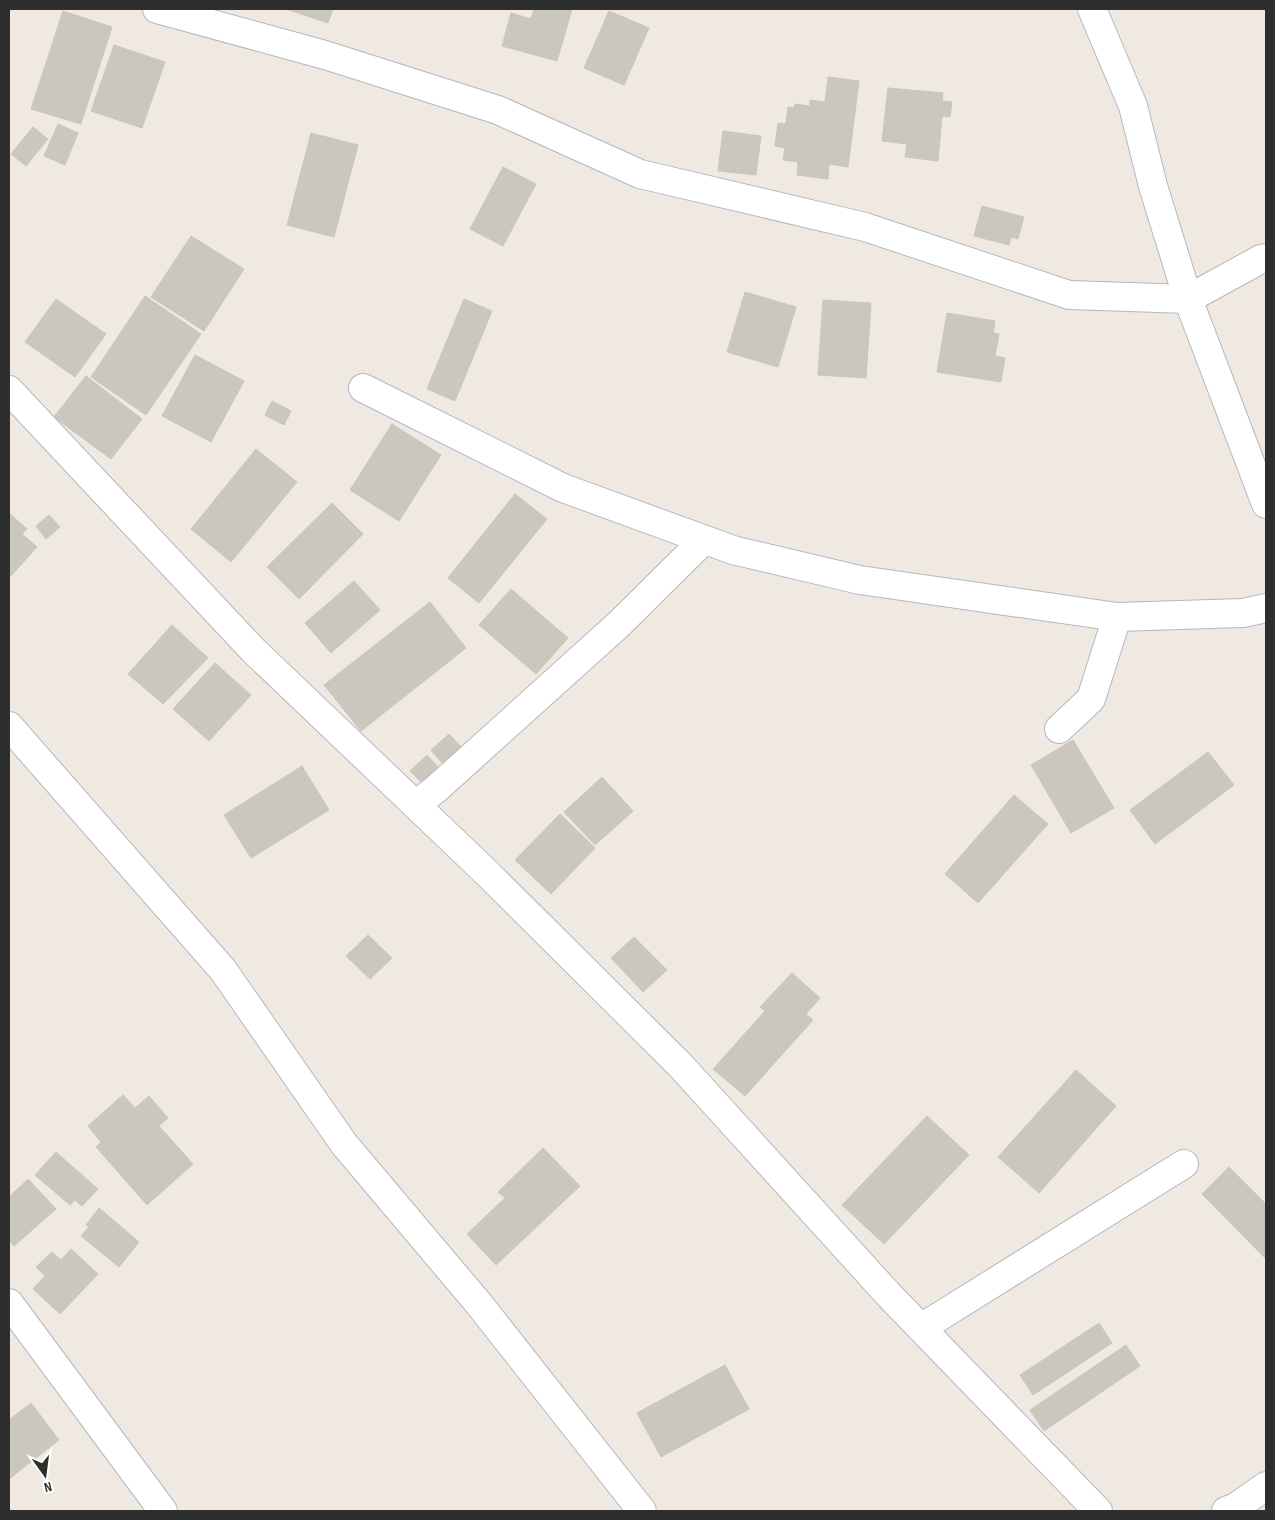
<svg xmlns="http://www.w3.org/2000/svg" width="1275" height="1520" font-family="'Sofia Sans Condensed',sans-serif">
<style>
.building{fill:#cbc7bf;stroke:#cbc5ba}
.lines{fill:none;stroke-linecap:round;stroke-linejoin:round}
.street-casing{stroke:#b4b7c1;stroke-width:30}
.street{stroke:#fff;stroke-width:28}
</style>
<rect width="100%" height="100%" fill="#efe9e1"/>
<!-- building -->
<g class="building">
<path d="M286,9h47l-5,14z"/>
<path d="M534,9h38l-15,52 -55,-15 9,-33 20,6z"/>
<path d="M63,11l49,16 -31,97 -50,-15z"/>
<path d="M609,11l40,17 -25,57 -40,-17z"/>
<path d="M114,45l51,17 -23,66 -51,-17z"/>
<path d="M828,77l31,4 -11,86 -19,-3 -1,15 -31,-4 1,-13 -15,-2 2,-12 -10,-2 3,-23 8,1 2,-17 6,1 1,-4 15,2v-6l15,2z"/>
<path d="M888,88l55,5 -1,8 10,1 -2,15 -8,-1 -4,45 -33,-4 2,-13 -25,-3z"/>
<path d="M58,124l20,9 -13,32 -21,-9z"/>
<path d="M33,127l15,12 -22,27 -15,-12z"/>
<path d="M723,131l38,5 -5,39 -38,-4z"/>
<path d="M311,133l47,12 -24,92 -47,-12z"/>
<path d="M503,167l33,17 -33,62 -33,-17z"/>
<path d="M982,206l42,11 -6,22 -7,-2 -2,8 -35,-9z"/>
<path d="M191,236l53,33 -40,62 -53,-34z"/>
<path d="M745,292l51,15 -18,60 -51,-15z"/>
<path d="M145,296l56,38 -55,81 -55,-38z"/>
<path d="M56,299l50,35 -31,43 -50,-35z"/>
<path d="M464,299l28,12 -37,90 -28,-12z"/>
<path d="M823,300l48,3 -5,75 -48,-3z"/>
<path d="M947,313l48,8 -2,12 6,1 -4,22 10,2 -4,24 -64,-10z"/>
<path d="M195,355l49,26 -33,61 -49,-26z"/>
<path d="M86,376l56,43 -31,40 -57,-42z"/>
<path d="M272,401l19,10 -7,14 -19,-10z"/>
<path d="M392,424l49,31 -42,66 -49,-31z"/>
<path d="M256,449l41,33 -66,80 -40,-33z"/>
<path d="M515,494l32,25 -68,84 -31,-25z"/>
<path d="M332,503l31,31 -64,65 -32,-32z"/>
<path d="M9,513l18,16 -5,5 15,13 -28,31z"/>
<path d="M49,515l11,12 -14,12 -10,-13z"/>
<path d="M354,581l26,29 -49,43 -26,-30z"/>
<path d="M511,589l57,49 -32,36 -57,-49z"/>
<path d="M430,602l36,46 -105,83 -37,-46z"/>
<path d="M172,625l36,33 -45,46 -35,-30z"/>
<path d="M215,663l36,32 -42,46 -36,-32z"/>
<path d="M449,734l12,13 -19,16 -11,-13z"/>
<path d="M1073,740l41,68 -43,25 -40,-68z"/>
<path d="M1208,752l26,33 -79,59 -25,-34z"/>
<path d="M427,755l12,13 -17,15 -12,-12z"/>
<path d="M302,766l27,44 -78,48 -27,-43z"/>
<path d="M602,777l31,34 -38,34 -31,-33z"/>
<path d="M1014,795l34,29 -70,79 -33,-29z"/>
<path d="M560,814l35,34 -44,46 -36,-34z"/>
<path d="M368,935l24,23 -22,21 -24,-23z"/>
<path d="M634,937l33,33 -24,22 -32,-34z"/>
<path d="M792,973l28,25 -14,16 7,6 -68,76 -32,-27 52,-58 -5,-4z"/>
<path d="M1076,1070l40,36 -77,87 -41,-36z"/>
<path d="M123,1095l12,13 14,-12 19,22 -9,8 34,38 -46,41 -51,-58 5,-5 -13,-16z"/>
<path d="M927,1116l42,39 -85,89 -42,-39z"/>
<path d="M543,1148l37,38 -84,79 -29,-31 38,-36 -7,-6z"/>
<path d="M56,1152l42,37 -16,17 -7,-6 -5,5 -35,-30z"/>
<path d="M1229,1167l37,37v55l-64,-65z"/>
<path d="M28,1179l28,30 -42,37 -5,-6v-43z"/>
<path d="M99,1208l40,34 -20,25 -38,-31 8,-9 -3,-2z"/>
<path d="M71,1249l27,25 -38,40 -27,-25 12,-13 -9,-9 16,-15 9,8z"/>
<path d="M1099,1323l13,20 -79,52 -13,-20z"/>
<path d="M1126,1345l14,21 -96,65 -14,-21z"/>
<path d="M725,1365l24,44 -88,48 -24,-44z"/>
<path d="M31,1403l28,37 -50,39v-59z"/>
</g>
<g class="lines">
<defs>
<g id="street">
<path d="M157,9l168,46 173,55 142,64 225,53 204,68 119,4 73,-40 5,-1"/>
<path d="M1092,9l41,97 20,80 35,113 78,205"/>
<path d="M363,388l200,100 170,62 127,30 257,37 126,-4 23,-5"/>
<path d="M9,390l244,260 235,224 193,192 207,228 210,217"/>
<path d="M9,726l214,244 121,174 135,160 163,207"/>
<path d="M1059,729l32,-30 26,-82"/>
<path d="M416,805l20,-16 182,-164 86,-85"/>
<path d="M9,1303l154,208"/>
<path d="M921,1328l263,-164"/>
<path d="M1226,1511l10,-4 30,-21"/>
</g>
</defs>
<!-- street casing -->
<use href="#street" class="street-casing"/>
<!-- street -->
<use href="#street" class="street"/>
</g>
<!-- border -->
<rect width="1275" height="1520" fill="none" stroke="#2e2e2e" stroke-width="20"/>
<!-- north arrow -->
<g transform="translate(45 1475) rotate(166)" stroke="#ffffff" stroke-width="4" paint-order="stroke">
<path d="M0-4L9 19L0 12L-9 19Z" fill="#2e2e2e"/>
<text y="-8" font-size="14" font-weight="bold" text-anchor="middle" fill="#2e2e2e">N</text>
</g>
</svg>
